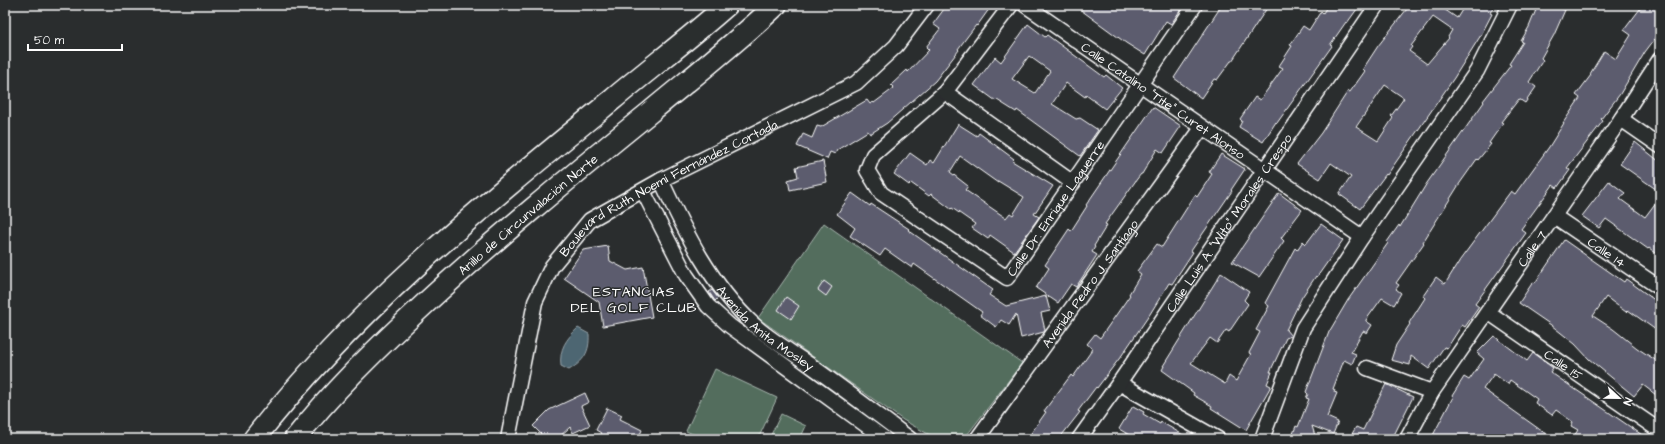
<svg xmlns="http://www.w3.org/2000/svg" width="1665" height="444" font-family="'Architects Daughter',sans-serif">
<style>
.green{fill:#526d5d;stroke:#a8b6ae}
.water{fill:#4e6672;stroke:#95a3aa}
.building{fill:#5c5c6e;stroke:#fff;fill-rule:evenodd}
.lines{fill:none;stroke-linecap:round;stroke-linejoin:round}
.minor-casing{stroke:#fff;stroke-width:17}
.highway-casing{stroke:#fff;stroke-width:24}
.minor{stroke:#2a2d2e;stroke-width:14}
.highway{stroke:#2a2d2e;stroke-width:21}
.labels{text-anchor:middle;stroke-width:3;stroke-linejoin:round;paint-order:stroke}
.street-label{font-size:13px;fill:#fff;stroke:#2a2d2e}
.neighbourhood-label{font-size:14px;letter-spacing:1px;fill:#fff;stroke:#2a2d2e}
</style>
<rect width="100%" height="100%" fill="#2a2d2e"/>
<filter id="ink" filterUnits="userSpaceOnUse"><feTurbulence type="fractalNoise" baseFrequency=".025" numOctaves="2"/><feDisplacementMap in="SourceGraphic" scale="8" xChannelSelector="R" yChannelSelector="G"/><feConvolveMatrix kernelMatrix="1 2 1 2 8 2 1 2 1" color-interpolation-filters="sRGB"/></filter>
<g filter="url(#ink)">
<!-- green -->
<g class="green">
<path d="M824,223l198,140 -58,76h-27l-34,-19 -145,-102z"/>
<path d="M715,369l62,29 -19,41h-54l-18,-8z"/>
<path d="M781,414l25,12 -6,13h-31z"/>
</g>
<!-- water -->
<path class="water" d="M578,328l11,6c1,18 -5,27 -20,36l-8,-4c-2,-17 5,-27 17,-38z"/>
<!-- building -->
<g class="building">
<path d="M947,5h45l-15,21 -1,-1 -18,24 1,1 -24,31 -48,42 -17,11 -2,-3 -31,19 -2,4 -5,-2 -3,7 -30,-13 6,-12 9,4 5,-12 4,1 46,-27 3,4 3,-2 1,1 20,-15 -3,-3 16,-15 1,2 21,-22 -3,-3 14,-18 -7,-5z"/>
<path d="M1074,5h110l-13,19 -5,-3 -21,34 -19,-12z"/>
<path d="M1222,5h47l-37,56h-1l-14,19 -3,-1 -13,19 -27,-20z"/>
<path d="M1328,5h32l-13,18 -1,-1 -16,23 2,1 -55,77 -1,-1 -13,20 -24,-15 3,-6 -2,-2 15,-22 5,3 23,-32 -4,-2 13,-20 -2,-1 13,-19 6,4 12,-19 2,2z"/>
<path d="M1410,5h28l19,13 8,-13h29l-4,8 2,1 -11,21 -27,43 -67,97 -1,-1 -26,35 -21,-15 12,-17 -20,-14 -11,16 -23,-15 24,-31 27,-42 2,1 15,-21 -2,-2 15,-23zM1433,17l19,13 -4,7 1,1 -22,26 -18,-13 3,-4 -1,-1zM1385,85l19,13 -13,18 2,2 -15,23 -22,-14z"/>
<path d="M1538,5h15l12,5 -11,25 -13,23 2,2 -14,22 7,5 -11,16 -6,-4 -18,23 2,1 -14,20 2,1 -13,16 -1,-1 -17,24 -37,59 1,1 -28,40 3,2 -3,4 5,4 -7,12 -12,-7 -16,22v1l6,4 -5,8 -4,-2 -12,21 5,2 -4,10 -8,-4 -11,29 2,1 -1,2 3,1 -10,24 11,5 -5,12 -21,-8 4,13h-25l5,-13 2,1 11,-28 -3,-1 2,-4 -2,-2 23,-60 19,-32 40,-57 -1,-1 12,-17 1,2 27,-44 57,-81 -1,-1 28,-36 -2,-1 14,-22 -2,-1 8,-14z"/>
<path d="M1643,5h17v27l-15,20 -25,42 -19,25 2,2 -36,47 3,2 -13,18 -4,-3 -32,44 5,4 -51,71 4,3 -14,20 -3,-2 -15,23 -3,-1 -15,22 -18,-13 -1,9 -19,-5 5,-15 14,-21 -1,-1 16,-25 -2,-2 13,-19 9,7 15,-24 51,-69 4,3 34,-47 15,-24h-1l17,-25 -4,-3 15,-20 -1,-1 14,-23 12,8 15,-24 -7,-5z"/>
<path d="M1028,24l17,13 2,-2 57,42 2,-2 16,13 -17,21 -19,-14 -1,2 -19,-14 -14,21 24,15 4,-1 18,12 -18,26 -63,-46 -1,2 -19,-12 -1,1 -22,-16 21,-28 6,5zM1029,56l21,15 -15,22 -23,-14z"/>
<path d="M1153,107l28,19 -18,27 -6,-4 -15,25h-1l-4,5 -32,45 2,1 -13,21 1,1 -3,5 5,3 -21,32 -5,-3 -13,19 -22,-15 13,-20 -4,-3 24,-36 2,2 16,-25 -1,-1z"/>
<path d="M958,124l19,12 2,-3 35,26 -2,2 41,25 -19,28 5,3 -25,35 -24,-17 -2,4 -16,-11 3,-4 -23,-16 -1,1 -20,-15 -2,2 -18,-13 -2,2 -15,-11 16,-21 17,12 3,-5 4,3zM960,156l38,27v-2l26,16 -11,18 -3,-2 -4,5 -41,-28 3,-4 -18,-14z"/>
<path d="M1635,142l25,20v30l-40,-28z"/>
<path d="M1221,154l24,15 -14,21 1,1 -28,41 -13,19 2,1 -21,32 -3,-1 -19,31 -28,41 -25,33 -1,-1 -18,24 2,1 -21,27h-32l19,-27 -2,-1 27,-36 2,2 17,-24 2,-5 -5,-4 8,-10 5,4 30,-43 -1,-1 12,-20 -4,-3 20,-27 5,3 33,-52 2,2 15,-23 -3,-2z"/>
<path d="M823,161l4,21 -37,8 -2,-10 10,-3 -2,-10z"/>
<path d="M1609,181l16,12 -5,6 25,18 15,-20v59l-11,-8 -1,1 -42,-30 -7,9 -17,-12z"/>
<path d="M852,193l18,13 1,-2 38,25 -1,1 85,60 -4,5 17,11 40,-10 4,15 -9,2 4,17 -1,2 -23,6 -5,-24 -7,11 -8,-5 -5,7 -16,-12 2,-3 -68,-48 -2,4 -27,-19 -5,7 -30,-20 5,-8 -18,-14z"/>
<path d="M1279,193l23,17 -21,28 3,3 -25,36 -27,-15z"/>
<path d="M1321,224l22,16 -26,37 -1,-1 -14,21 -16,33 5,6 -5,2 -16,34h2l-5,12 4,2 -25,44 -35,-22 1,-2 -19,-11 1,-2 -32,-23 2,-4h-1l58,-93 28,19 -5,8 4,4 -19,28 -3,-2 -9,13 -7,-5 -19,25 34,21 4,-8 7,5 15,-27 -2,-1 10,-19 1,-2 -4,-2 13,-24 -4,-3 30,-55 2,2 6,-9 3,3z"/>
<path d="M1564,240l60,42 2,-3 34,25v29l-32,-23 -2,2 -20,-15 -13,19 20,13 24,19 23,15v35l-17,-13 -9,11 -45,-37 -14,-15 -24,-19 -32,-22 14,-21 2,1z"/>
<path d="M608,246l2,15 17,9 16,-3 9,50 -49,9 -4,-24 -35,-24 19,-28z"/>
<path d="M824,281l8,6 -6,9 -8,-6z"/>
<path d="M712,290l6,8 -3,3 -6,-9z"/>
<path d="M786,297l13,9 -8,13 -13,-9z"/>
<path d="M1494,336l33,25 6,-8 20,15 -3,4 98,67h-76l6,-9 -7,-4 2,-4 -17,-12 -4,5 -17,-12 2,-4 -27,-19 -2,4 -14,-10 -11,15 70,50h-122l22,-42 -1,-1 12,-19 5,3 15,-21 -7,-6z"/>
<path d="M1386,384l27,13 -21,42h-43l7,-12 7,3z"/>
<path d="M585,393l4,9 -8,4 9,19 -17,8 -3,-6 -13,12h-11l-13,-13 16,-16z"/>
<path d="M1133,406l11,6 -1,2 17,10 1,-2 29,17h-54l-17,-10z"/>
<path d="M607,408l15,7 -2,4 22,11 -4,9h-33l-6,-3 2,-3 -5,-3z"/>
</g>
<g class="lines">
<defs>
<g id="minor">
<path id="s1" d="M1011,5l-66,87 -72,63 -6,15 14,23 126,85 188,-273"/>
<path id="s2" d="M1025,5l337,232"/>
<path d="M945,92l128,91"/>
<path d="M1621,119l39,27"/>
<path id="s3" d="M661,180c24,52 50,105 93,145 15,14 39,28 56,40 34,24 67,49 100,74"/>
<path d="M643,191l43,84 22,31 22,20 155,113"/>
<path id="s4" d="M1554,216l106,72"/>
<path id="s5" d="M1488,312l172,119"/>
<path d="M1367,368l65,24"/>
<path d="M1119,383l99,56"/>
<path id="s6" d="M508,439l27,-137 17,-36 38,-46 71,-40 195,-97 40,-37 31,-41"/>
<path id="s7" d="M977,439l225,-311"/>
<path id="s8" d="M1079,439l40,-56 258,-378"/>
<path d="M1262,439l41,-111 59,-91 115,-166 33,-66"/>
<path id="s9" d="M1407,439l25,-47 189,-273 39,-60"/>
</g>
<g id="highway">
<path d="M254,439c101,-130 231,-235 358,-339 38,-32 78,-62 115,-95"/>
<path id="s10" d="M295,439c36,-46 78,-87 121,-127 75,-70 154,-135 233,-199 42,-35 87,-70 127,-108"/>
</g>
</defs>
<!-- minor casing -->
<use href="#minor" class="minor-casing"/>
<!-- highway casing -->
<use href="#highway" class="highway-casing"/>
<!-- minor -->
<use href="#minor" class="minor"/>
<!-- highway -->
<use href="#highway" class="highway"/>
</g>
</g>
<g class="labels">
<!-- street labels -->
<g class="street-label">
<text dy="5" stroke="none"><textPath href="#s2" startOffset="168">Calle Catalino "Tite" Curet Alonso</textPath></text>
<text dy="5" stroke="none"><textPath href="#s6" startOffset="322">Boulevard Ruth Noemí Fernández Cortada</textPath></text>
<text dy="5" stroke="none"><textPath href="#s1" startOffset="485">Calle Dr. Enrique Laguerre</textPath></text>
<text dy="5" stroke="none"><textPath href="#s10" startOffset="324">Anillo de Circunvalación Norte</textPath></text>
<text dy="5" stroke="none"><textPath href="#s8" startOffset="263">Calle Luis A. "Wito" Morales Crespo</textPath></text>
<text dy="5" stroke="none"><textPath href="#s9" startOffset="228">Calle 7</textPath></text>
<text dy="5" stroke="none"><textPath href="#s4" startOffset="64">Calle 14</textPath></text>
<text dy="5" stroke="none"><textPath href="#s7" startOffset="192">Avenida Pedro J. Santiago</textPath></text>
<text dy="5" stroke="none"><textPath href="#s3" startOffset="184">Avenida Anita Mosley</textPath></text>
<text dy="5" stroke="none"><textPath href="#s5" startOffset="92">Calle 15</textPath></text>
</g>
<!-- neighbourhood labels -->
<g class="neighbourhood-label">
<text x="634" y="296">ESTANCIAS<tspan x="634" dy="16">DEL GOLF CLUB</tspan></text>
</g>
</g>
<!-- margin -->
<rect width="1665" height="444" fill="none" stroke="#2a2d2e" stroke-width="20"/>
<rect x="10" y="10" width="1645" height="424" fill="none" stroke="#fff" stroke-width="1.5" filter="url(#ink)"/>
<!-- north arrow -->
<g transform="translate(1619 398) rotate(112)" stroke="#2a2d2e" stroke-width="3" paint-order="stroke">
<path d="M0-3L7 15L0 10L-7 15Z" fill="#ffffff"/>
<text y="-6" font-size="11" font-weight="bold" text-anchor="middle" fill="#ffffff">N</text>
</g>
<!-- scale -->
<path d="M28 44v6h94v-6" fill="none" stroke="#ffffff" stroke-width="2"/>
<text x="34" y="44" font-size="12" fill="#ffffff" stroke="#2a2d2e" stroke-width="3" paint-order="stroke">50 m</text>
</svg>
